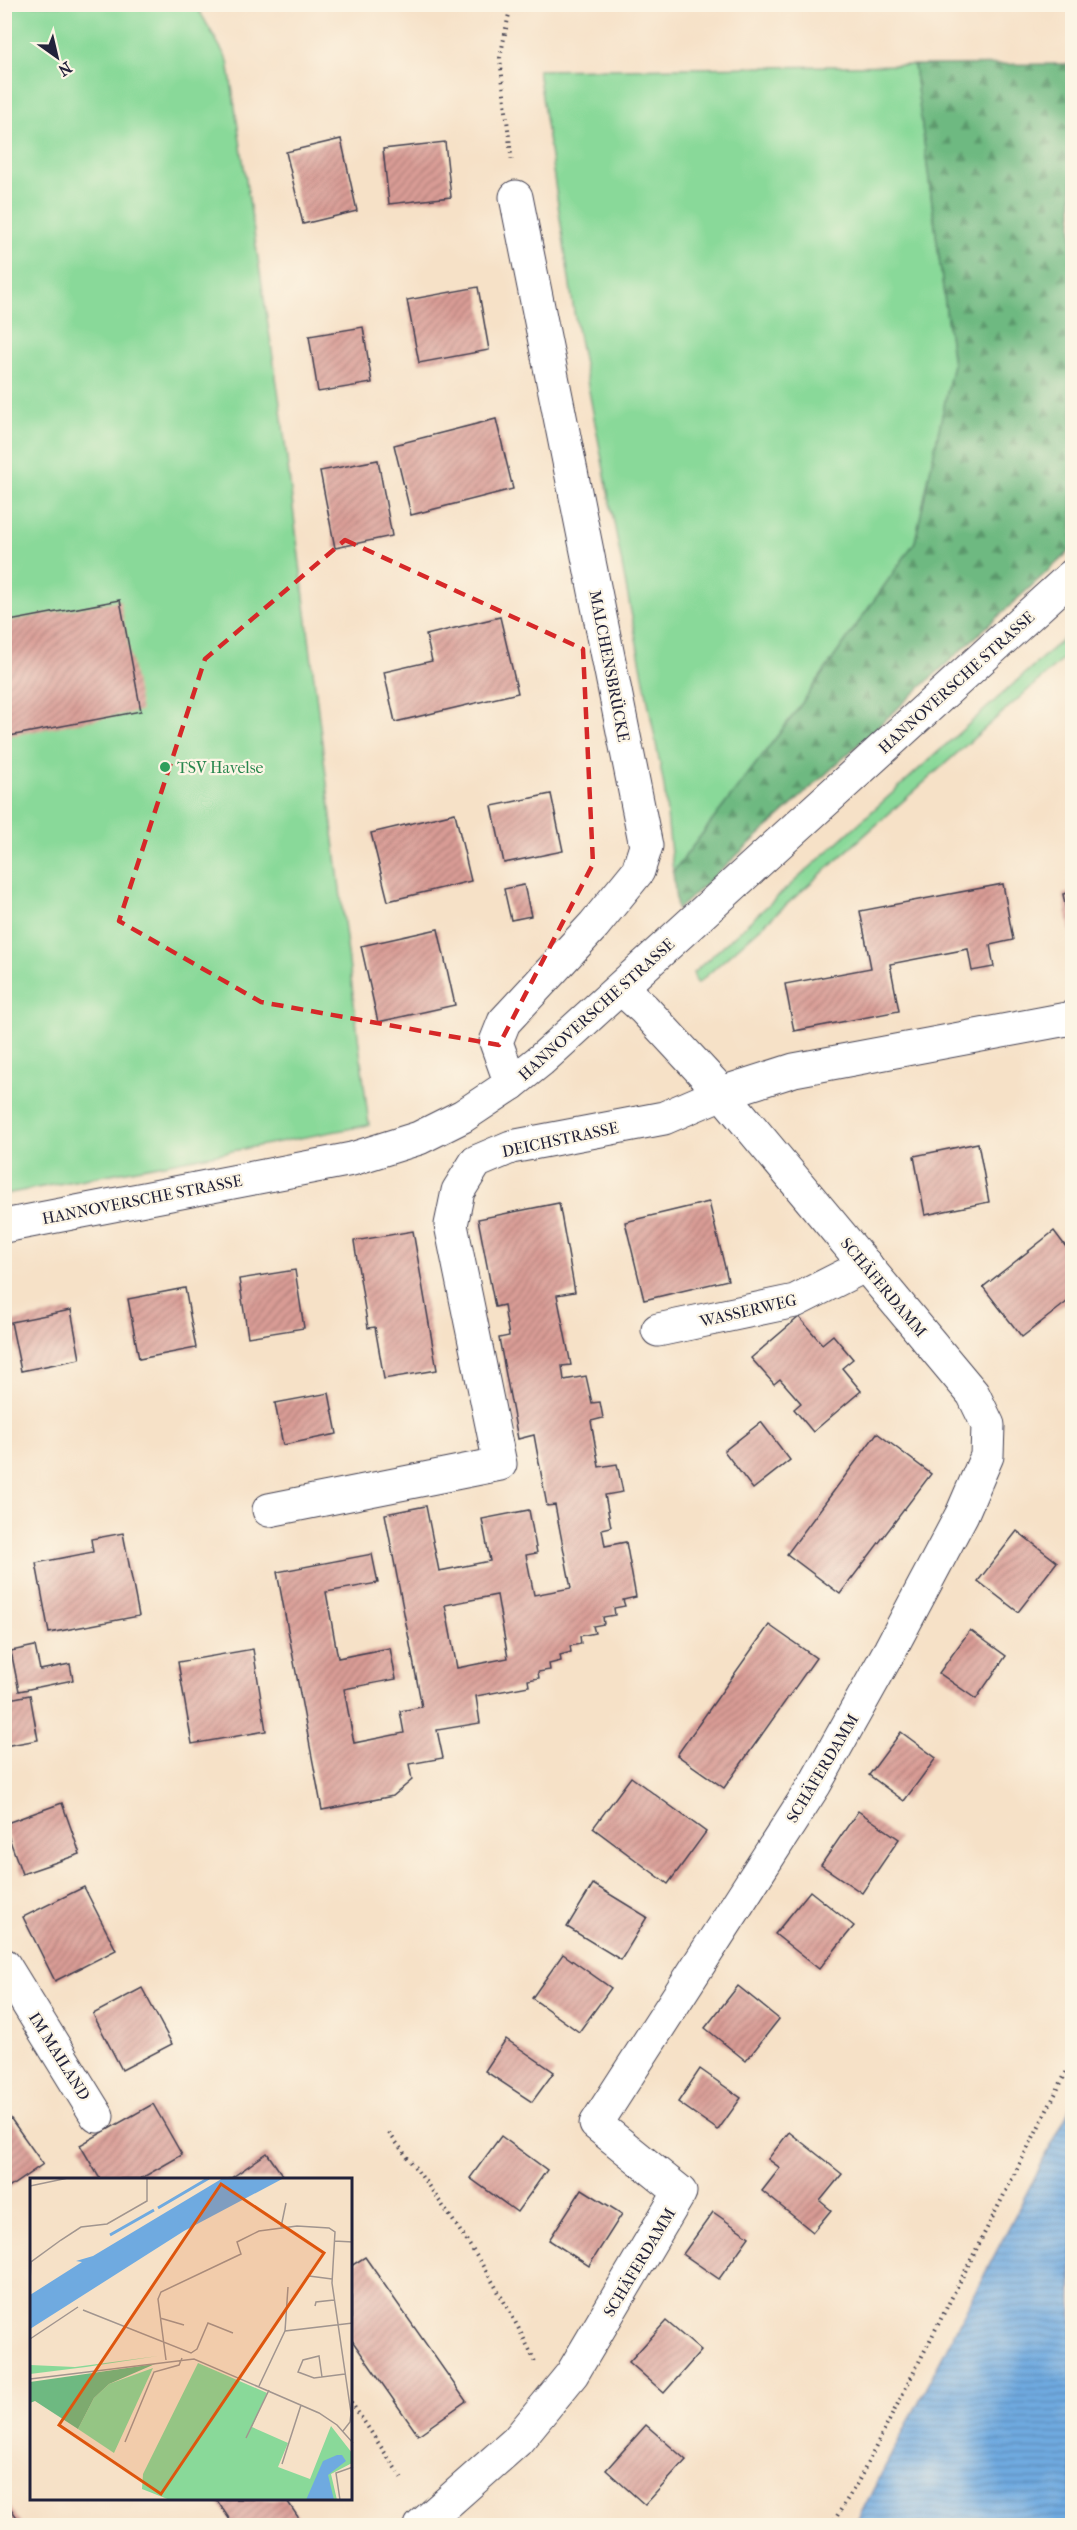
<svg xmlns="http://www.w3.org/2000/svg" width="1077" height="2530" font-family="'IM FELL French Canon',serif">
<style>
.grass{fill:#89d999;stroke:#567e6a;stroke-width:1.5}
.forest{fill:url(#forest-firs);stroke:#486e5e;stroke-width:1.5}
.water{fill:url(#water-rules);stroke:#48668e;stroke-width:1.5}
.building{fill:url(#building-hatch);fill-rule:evenodd}
.lines{fill:none;stroke-linecap:round;stroke-linejoin:round}
.street-casing{stroke:#423f50;stroke-width:35}
.secondary-casing{stroke:#423f50;stroke-width:35}
.path{stroke:#423f50;stroke-width:4;stroke-dasharray:1.5 4.5;stroke-linecap:butt}
.street{stroke:#fff;stroke-width:33}
.secondary{stroke:#fff;stroke-width:33}
.marked{fill:none;stroke:#d62828;stroke-width:4.5;stroke-dasharray:12 8;stroke-linejoin:round}
.leisure-dot{fill:#2e9e5b;stroke:#fcf5e5;stroke-width:2}
.labels{text-anchor:middle;stroke-width:4.5;stroke-linejoin:round;paint-order:stroke}
.street-label{font-size:16px;fill:#22223b;stroke:#fcf5e5}
.leisure-label{font-size:16px;fill:#27864d;stroke:#fcf5e5;text-anchor:start}
.inset-river{fill:none;stroke:#6faae0;stroke-width:3}
.inset-road{fill:none;stroke:#a1958f;stroke-width:1.5}
.view{fill:#de560e;fill-opacity:0.15;stroke:#de560e;stroke-width:3}
.inset-edge{fill:none;stroke:#22223b;stroke-width:3}
</style>
<defs>
<pattern id="forest-firs" width="22" height="20" patternUnits="userSpaceOnUse" patternTransform="scale(1.5)"><rect width="22" height="20" fill="#6eb981"/><path d="M5 1l3.5 6h-7zM16 11l3.5 6h-7z" fill="#5a966b"/></pattern>
<pattern id="water-rules" width="6" height="5" patternUnits="userSpaceOnUse" patternTransform="scale(1.5)"><rect width="6" height="5" fill="#6faae0"/><path d="M0 2.5h6" fill="none" stroke="#5b8ab7"/></pattern>
<pattern id="building-hatch" width="6" height="6" patternUnits="userSpaceOnUse" patternTransform="scale(1.5)"><rect width="6" height="6" fill="#d99c95"/><path d="M-1 1l2-2M0 6l6-6M5 7l2-2" fill="none" stroke="#b07f7b"/></pattern>
</defs>
<rect width="100%" height="100%" fill="#fcf5e5"/>
<filter id="ink" filterUnits="userSpaceOnUse"><feTurbulence type="fractalNoise" baseFrequency=".0167" numOctaves="2"/><feDisplacementMap in="SourceGraphic" scale="12" xChannelSelector="R" yChannelSelector="G"/><feConvolveMatrix kernelMatrix="1 2 1 2 8 2 1 2 1" color-interpolation-filters="sRGB"/></filter>
<filter id="wash" filterUnits="userSpaceOnUse"><feTurbulence type="fractalNoise" baseFrequency=".008" numOctaves="4" result="noise"/><feDisplacementMap in="SourceGraphic" scale="24" xChannelSelector="R" yChannelSelector="G"/><feGaussianBlur stdDeviation="1.35" result="paint"/><feColorMatrix in="noise" values="0 0 0 0 0 0 0 0 0 0 0 0 0 0 0 0 0 1.4 0 .05"/><feComposite in="paint" operator="in"/></filter>
<g filter="url(#wash)">
<rect width="100%" height="100%" fill="#f6e1c7"/>
<!-- grass -->
<g class="grass">
<path d="M5,5h191l32,56 53,349 88,715 -364,69z"/>
<path d="M914,65l39,300 -38,177 -120,171 -122,159 -9,-86 -90,-474 -36,-242z"/>
<path d="M1072,631v20l-375,333 -4,-11z"/>
</g>
<!-- forest -->
<path class="forest" d="M1072,64v485l-395,361 -4,-38 122,-159 120,-171 38,-178 -39,-299z"/>
<!-- water -->
<path class="water" d="M1072,2105v420h-217z"/>
<g id="blocks">
<!-- building -->
<g class="building">
<path d="M341,139l16,72 -54,13 -17,-72z"/>
<path d="M445,142l6,55 -62,7 -6,-55z"/>
<path d="M478,287l11,63 -70,13 -12,-63z"/>
<path d="M363,327l9,56 -54,9 -9,-56z"/>
<path d="M496,419l17,70 -102,26 -17,-70z"/>
<path d="M378,460l14,76 -57,12 -15,-77z"/>
<path d="M120,600l21,111 -137,26v-115z"/>
<path d="M500,617l18,76 -123,29 -11,-50 48,-11 -6,-26z"/>
<path d="M551,794l12,57 -59,12 -12,-57z"/>
<path d="M455,813l16,68 -83,20 -17,-68z"/>
<path d="M1003,884l10,56 -23,5 4,22 -22,4 -4,-22 -78,15 9,47 -105,20 -9,-47 86,-16 -11,-57z"/>
<path d="M524,885l7,31 -20,4 -7,-31z"/>
<path d="M1072,892v45h-1l-8,-43z"/>
<path d="M438,929l17,76 -77,17 -17,-76z"/>
<path d="M978,1143l11,59 -64,13 -11,-59z"/>
<path d="M709,1202l19,78 -84,20 -19,-78z"/>
<path d="M559,1203l16,89 -18,3 14,70 -9,1 2,14 22,-4 6,27 8,-1 3,16 -12,3 8,46 18,-3 6,28 -18,3 6,32 -9,2 3,17 21,-4 10,55 -13,3 2,6 -11,2 1,7 -12,2 1,7 -11,2 2,7 -15,3 1,8 -11,2 1,6 -11,3 1,6 -12,3 1,6 -12,2 1,6 -11,2 1,6 -53,10 4,27 -43,7 6,28 -34,6 3,16 -19,16 -71,14 -45,-238 95,-18 6,29 -52,9 12,66 52,-10 6,31 -52,10 10,54 50,-10 -4,-22 22,-4 -37,-193 41,-8 13,65 51,-10 -8,-42 47,-9 8,43 -11,2 8,40 37,-7 -16,-83 -8,1 -13,-71 -16,4 -19,-101 10,-2 -3,-17 -2,-14 -9,2 -17,-88zM497,1595l11,63 -51,10 -12,-63z"/>
<path d="M413,1231l24,139 -53,9 -9,-52 -7,1 -14,-87z"/>
<path d="M1054,1231l18,24v43l-50,39 -39,-50z"/>
<path d="M295,1270l9,58 -56,9 -9,-58z"/>
<path d="M185,1288l11,60 -57,11 -11,-60z"/>
<path d="M71,1310l9,49 -59,12 -10,-49z"/>
<path d="M799,1317l23,27 11,-9 20,24 -11,9 19,23 -48,41 -19,-23 7,-6 -21,-24 -6,5 -23,-26z"/>
<path d="M329,1393l8,41 -54,11 -8,-42z"/>
<path d="M761,1422l29,38 -37,29 -29,-38z"/>
<path d="M877,1433l54,41 -91,120 -53,-40z"/>
<path d="M1017,1531l40,31 -39,50 -40,-31z"/>
<path d="M123,1533l16,83 -90,17 -13,-70 57,-11 -2,-13z"/>
<path d="M769,1625l47,33 -92,130 -47,-33z"/>
<path d="M970,1630l36,26 -30,43 -37,-26z"/>
<path d="M35,1646l5,24 30,-6 3,16 -54,11 -8,-40z"/>
<path d="M253,1649l13,82 -74,13 -14,-82z"/>
<path d="M30,1695l8,45 -34,6v-46z"/>
<path d="M901,1732l35,26 -32,43 -35,-26z"/>
<path d="M631,1777l75,55 -38,52 -75,-56z"/>
<path d="M62,1803l18,51 -58,20 -18,-50z"/>
<path d="M858,1811l41,28 -37,54 -41,-28z"/>
<path d="M593,1884l54,33 -26,43 -54,-33z"/>
<path d="M84,1887l32,63 -61,31 -32,-64z"/>
<path d="M810,1891l44,35 -35,43 -44,-35z"/>
<path d="M563,1954l48,34 -32,44 -47,-34z"/>
<path d="M738,1986l41,33 -33,42 -41,-33z"/>
<path d="M142,1988l30,56 -50,26 -29,-56z"/>
<path d="M506,2039l48,33 -22,30 -47,-31z"/>
<path d="M700,2069l41,29 -23,32 -40,-28z"/>
<path d="M153,2104l29,51 -42,24h-40l-20,-34z"/>
<path d="M4,2109l39,55 -39,27z"/>
<path d="M789,2132l53,42 -22,27 11,9 -18,22 -51,-41 18,-23 -12,-9z"/>
<path d="M501,2136l46,34 -30,42 -47,-34z"/>
<path d="M267,2153l18,26h-55z"/>
<path d="M582,2189l40,25 -33,52 -40,-26z"/>
<path d="M713,2212l36,25 -30,42 -36,-25z"/>
<path d="M365,2257l101,144 -48,34 -67,-96v-73z"/>
<path d="M666,2321l35,30 -37,42 -35,-31z"/>
<path d="M646,2425l40,35 -41,45 -39,-35z"/>
<path d="M4,2499l19,27h-19z"/>
<path d="M216,2499h70l18,27h-70z"/>
</g>
</g>
</g>
<g filter="url(#ink)">
<use href="#blocks" fill-opacity="0" stroke="#423f50" stroke-width="1.5"/>
<g class="lines">
<defs>
<g id="street">
<path d="M511,1084l-15,-42 8,-20 90,-97 44,-54 8,-25 -130,-649"/>
<path d="M658,1330l137,-29 71,-36"/>
<path d="M269,1510l231,-46 -49,-239 7,-34 18,-29 35,-15 153,-29 58,-25 72,-23 278,-52"/>
<path d="M4,1965l93,151"/>
<path d="M421,2526l96,-85 55,-67 108,-182 -84,-68 219,-340 75,-134 72,-136 25,-58 1,-31 -15,-31 -251,-301 -78,-84 -23,-21"/>
</g>
<path id="secondary" d="M4,1226l348,-67 67,-21 44,-22 48,-32 30,-24 531,-484"/>
</defs>
<!-- street casing -->
<use href="#street" class="street-casing"/>
<!-- secondary casing -->
<use href="#secondary" class="secondary-casing"/>
<!-- path -->
<g class="path">
<path d="M511,4l-11,54 12,106"/>
<path d="M389,2133c55,72 108,146 146,229"/>
<path d="M351,2402l52,78"/>
<path d="M831,2526l28,-46 213,-419"/>
</g>
<!-- street -->
<use href="#street" class="street"/>
<!-- secondary -->
<use href="#secondary" class="secondary"/>
</g>
</g>
<!-- marked area -->
<path class="marked" d="M345,540l238,109 10,215 -94,181 -238,-43 -142,-81 86,-262z"/>
<!-- markers -->
<circle class="leisure-dot" cx="165" cy="767" r="6"/>
<g class="labels">
<!-- street labels -->
<g class="street-label">
<text transform="translate(610 666) rotate(79)" y="6">MALCHENSBRÜCKE</text>
<text transform="translate(956 682) rotate(-42)" y="6">HANNOVERSCHE STRASSE</text>
<text transform="translate(596 1009) rotate(-42)" y="6">HANNOVERSCHE STRASSE</text>
<text transform="translate(560 1139) rotate(-12)" y="6">DEICHSTRASSE</text>
<text transform="translate(142 1199) rotate(-11)" y="6">HANNOVERSCHE STRASSE</text>
<text transform="translate(884 1287) rotate(50)" y="6">SCHÄFERDAMM</text>
<text transform="translate(748 1310) rotate(-13)" y="6">WASSERWEG</text>
<text transform="translate(822 1768) rotate(-59)" y="6">SCHÄFERDAMM</text>
<text transform="translate(60 2056) rotate(58)" y="6">IM MAILAND</text>
<text transform="translate(639 2262) rotate(-59)" y="6">SCHÄFERDAMM</text>
</g>
<!-- leisure labels -->
<g class="leisure-label">
<text x="177" y="773">TSV Havelse</text>
</g>
</g>
<!-- overview -->
<g transform="translate(30 2178)">
<rect width="322" height="322" fill="#f6e1c7"/>
<path d="M128,178l-72,11 -56,7v-9l45,2zM168,185l69,30 -15,34 36,16 -10,24 32,12 21,-53 21,27v10l-21,11 6,26h-167l-28,-11 1,-15zM123,190l-39,85 -36,-24 16,-31 15,-14z" fill="#89d999"/>
<path d="M125,186l-46,20 -15,14 -16,31 -43,-28 -5,2v-21z" fill="#6eb981"/>
<path d="M193,0h61l-100,53 -154,98v-34l52,-33 -6,-1 17,-5zM307,277h5l4,6 -18,14 6,25h-28l17,-39z" fill="#6faae0"/>
<path class="inset-river" d="M128,30l51,-30M80,57l44,-25"/>
<path class="inset-road" d="M0,8l38,-8M251,49l5,-24M304,63l19,1M279,98l23,3M0,103l1,-19 30,-22 20,-13 26,-3 40,-23v-23M285,128l1,-4 18,-2M53,132l108,43 6,-4 11,-26 25,10M130,140l24,7M255,153l3,-44M0,161l48,-32M136,182l-8,-61 3,-7 80,-38 -4,-12 22,-11 38,-5 32,2 6,4 -3,51 19,130 -1,9 -7,9M292,199l-3,-21 -16,4 -5,12 16,6 31,-4M0,201l164,-20 125,54 18,12 16,18M229,208l26,-55 68,-8M216,260l23,-48M95,264l29,-70 25,-7 3,-7M252,286l19,-59M310,322l-4,-27 17,-6"/>
<path class="view" d="M191,6l103,69 -163,241 -102,-69z"/>
<rect width="322" height="322" class="inset-edge"/>
</g>
<!-- margin -->
<rect width="1077" height="2530" fill="none" stroke="#fcf5e5" stroke-width="24"/>
<!-- north arrow -->
<g transform="translate(57 57) rotate(146)" stroke="#fcf5e5" stroke-width="4.5" paint-order="stroke">
<path d="M0-4.5L10 22L0 15L-10 22Z" fill="#22223b"/>
<text y="-9" font-size="16" font-weight="bold" text-anchor="middle" fill="#22223b">N</text>
</g>
</svg>
